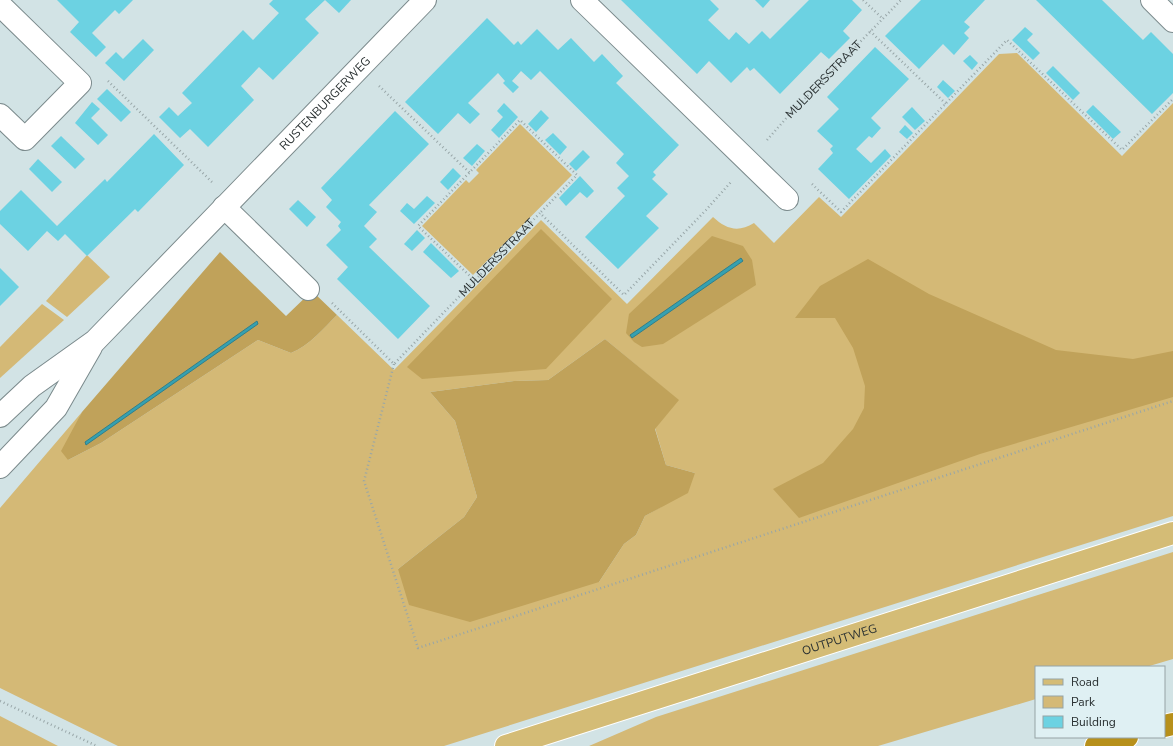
<svg xmlns="http://www.w3.org/2000/svg" width="1173" height="746" font-family="'Nunito Sans',sans-serif">
<style>
.green{fill:#d4b976;fill-rule:evenodd}
.forest{fill:#c0a25a}
.water{fill:#35a1b1;stroke:#317f8b}
.building{fill:#6cd2e2}
.lines{fill:none;stroke-linecap:round;stroke-linejoin:round}
.street-casing{stroke:#7b8a8c;stroke-width:24}
.secondary-casing{stroke:#7b8a8c;stroke-width:24}
.primary-casing{stroke:#fff;stroke-width:24}
.highway-casing{stroke:#fff;stroke-width:24}
.path{stroke:#98a6a8;stroke-width:2.5;stroke-dasharray:1 3;stroke-linecap:butt}
.street{stroke:#fff;stroke-width:22}
.secondary{stroke:#fff;stroke-width:22}
.primary{stroke:#d4bc76;stroke-width:22}
.highway{stroke:#b7901b;stroke-width:22}
.labels{text-anchor:middle;stroke-width:3;stroke-linejoin:round;paint-order:stroke}
.street-label{font-size:12px;fill:#293031;stroke:#dff0f3}
</style>
<rect width="100%" height="100%" fill="#d2e3e5"/>
<!-- green -->
<g class="green">
<path d="M1017,53l105,103 51,-53v413l-729,230h-326l-118,-58v-180l82,-96 -8,17 -6,31 33,-17 157,-103 33,13c19,-8 32,-24 46,-38l57,55 147,-150 86,84 86,-87c13,12 25,16 41,6l20,20 45,-46 22,20 158,-163zM605,339l73,61 -23,28 11,37 29,8 -34,34 -16,9 -9,19 -12,9 -25,38 -201,-13 66,-52 13,-20 -22,-76 -25,-29 84,-11 34,-1z"/>
<path d="M520,124l52,51 -99,100 -51,-49 44,-46 3,3 10,-10 -3,-3z"/>
<path d="M87,255l23,22 -43,40 -21,-16z"/>
<path d="M42,304l22,16 -64,58v-31z"/>
<path d="M1173,552v107l-27,8h-110v32l-158,47h-289l67,-29z"/>
<path d="M0,716l58,30h-58z"/>
</g>
<!-- forest -->
<g class="forest">
<path d="M541,229l71,70 -66,70 -124,10 -15,-12z"/>
<path d="M712,236l31,10 9,14 4,25 -93,59 -21,3 -8,-5 -8,-9 3,-19z"/>
<path d="M220,252l66,64 26,-25 25,24c-14,14 -27,30 -46,38l-33,-13 -157,103 -33,17 -7,-9 21,-39z"/>
<path d="M868,259l61,35 127,56 77,9 40,-8v46l-193,57 -181,64 -26,-29 50,-26 30,-34 11,-21 1,-22 -12,-38 -18,-30h-40l25,-32z"/>
<path d="M605,339l74,61 -24,29 11,36 29,8 -7,20 -43,23 -9,19 -12,9 -25,38 -129,40 -61,-17 -11,-36 66,-52 13,-20 -22,-76 -25,-29 84,-11 34,-1z"/>
</g>
<!-- water -->
<g class="water">
<path d="M741,258l2,3 -111,77 -2,-3z"/>
<path d="M257,321l1,3 -172,121 -1,-3z"/>
</g>
<!-- building -->
<g class="building">
<path d="M57,0h76l-14,14 -4,-4 -23,23 14,14 -10,10 -26,-25 9,-10z"/>
<path d="M273,0h52l-20,19 14,14 -46,47 -14,-13 -18,19 13,14 -46,47 -18,-18 -10,9 -21,-21 10,-10 9,9 14,-13 -10,-10 61,-63 10,10 26,-27 -10,-9z"/>
<path d="M325,0h26l-12,13z"/>
<path d="M621,0h89l9,9 -11,11 21,20 7,-8 13,12 13,-13 8,8 39,-39h43l10,10 -19,21 7,7 -21,21 -8,-7 -41,42 -26,-26 -4,3 -3,-4 -16,16 -22,-22 -12,13z"/>
<path d="M755,0h15l-7,8z"/>
<path d="M921,0h64l-21,22 6,5 -6,6 5,5 -15,17 -11,-11 -24,25 -34,-33z"/>
<path d="M1036,0h66l41,40 8,-8 22,22v39l-21,21z"/>
<path d="M487,18l27,27 4,-4 3,4 16,-16 21,21 13,-12 23,24 8,-8 21,22 -7,7 63,62 -26,27 3,3 -4,4 16,15 -22,22 13,12 -41,41 -33,-32 40,-41 -8,-8 12,-12 -13,-13 8,-9 -84,-83 -9,9 -10,-9 -9,10 7,6 -6,6 -10,-10 2,-2 -7,-8 -30,30 12,11 -10,10 -12,-11 -20,21 -33,-32z"/>
<path d="M1025,27l8,7 -6,6 13,13 -7,7 -21,-20z"/>
<path d="M143,39l11,11 -30,31 -19,-18 11,-11 7,7z"/>
<path d="M875,47l34,32 -38,39 10,10 -9,10 -3,-2 -13,13 15,14 14,-14 6,7 -42,43 -31,-30 15,-16 -3,-4 3,-3 -16,-15 22,-22 -12,-12z"/>
<path d="M970,55l8,8 -6,7 -9,-9z"/>
<path d="M1053,66l27,27 -7,7 -27,-27z"/>
<path d="M943,80l12,11 -7,7 -11,-11z"/>
<path d="M107,89l24,23 -10,10 -24,-23z"/>
<path d="M92,102l8,7 -9,9 17,17 -10,10 -23,-22z"/>
<path d="M504,103l14,14 -19,21 -8,-8 12,-13 -6,-6z"/>
<path d="M1093,105l28,27 -8,7 -27,-27z"/>
<path d="M912,107l13,14 -10,9 -13,-13z"/>
<path d="M541,110l8,8 -13,14 -8,-8z"/>
<path d="M395,111l34,33 -60,61 8,7 -13,14 13,13 -8,8 61,59 -32,33 -61,-60 11,-12 -22,-22 15,-15 -3,-4 3,-4 -15,-15 6,-7 -11,-12z"/>
<path d="M905,125l8,8 -6,6 -8,-7z"/>
<path d="M553,133l14,14 -7,8 -15,-15z"/>
<path d="M154,134l30,31 -46,47 -3,-3 -48,47 -22,-22 -7,7 -11,-10 -19,20 -28,-27v-13l21,-21 36,36 48,-47 2,3z"/>
<path d="M61,136l24,23 -10,10 -24,-23z"/>
<path d="M477,144l8,7 -13,15 -9,-8z"/>
<path d="M583,150l7,7 -14,14 -7,-7z"/>
<path d="M38,159l24,23 -10,10 -23,-23z"/>
<path d="M453,168l8,8 -13,14 -8,-8z"/>
<path d="M580,176l14,15 -7,7 -7,-6 -14,14 -7,-8z"/>
<path d="M427,196l8,7 -21,21 -14,-13 7,-8 7,6z"/>
<path d="M298,200l18,17 -9,10 -18,-18z"/>
<path d="M417,230l8,8 -13,13 -8,-7z"/>
<path d="M431,243l28,28 -8,7 -28,-26z"/>
<path d="M0,268l19,19 -19,19z"/>
</g>
<g class="lines">
<defs>
<g id="street">
<path d="M582,0l205,199"/>
<path d="M1152,0l21,21"/>
<path d="M0,5l80,78 -55,56 -25,-24"/>
<path d="M224,207l84,82"/>
</g>
<g id="secondary">
<path id="s3" d="M0,416l32,-30 63,-45 330,-341"/>
<path d="M0,467l56,-59 35,-61"/>
</g>
<g id="primary">
<path id="s4" d="M506,746l667,-213"/>
</g>
<g id="highway">
<path d="M1164,726l9,-2"/>
<path d="M1096,746l31,-9"/>
</g>
</defs>
<!-- street casing -->
<use href="#street" class="street-casing"/>
<!-- secondary casing -->
<use href="#secondary" class="secondary-casing"/>
<!-- primary casing -->
<use href="#primary" class="primary-casing"/>
<!-- highway casing -->
<use href="#highway" class="highway-casing"/>
<!-- path -->
<g class="path">
<path d="M863,0l20,19"/>
<path d="M870,31l76,73"/>
<path d="M108,81l104,101"/>
<path d="M379,86l91,87"/>
<path id="s1" d="M767,140l23,-26 111,-114"/>
<path d="M812,184l29,28 166,-172 115,110 51,-51"/>
<path d="M475,281l-57,-55 102,-106 57,55 -37,38"/>
<path id="s2" d="M332,303l62,61 146,-151 84,82 82,-85 25,-28"/>
<path d="M394,364l-30,117 54,167 755,-247"/>
<path d="M0,701l97,45"/>
</g>
<!-- street -->
<use href="#street" class="street"/>
<!-- secondary -->
<use href="#secondary" class="secondary"/>
<!-- primary -->
<use href="#primary" class="primary"/>
<!-- highway -->
<use href="#highway" class="highway"/>
</g>
<g class="labels">
<!-- street labels -->
<g class="street-label">
<text dy="4" stroke="none"><textPath href="#s1" startOffset="83">MULDERSSTRAAT</textPath></text>
<text dy="4" stroke="none"><textPath href="#s3" startOffset="452">RUSTENBURGERWEG</textPath></text>
<text dy="4" stroke="none"><textPath href="#s2" startOffset="235">MULDERSSTRAAT</textPath></text>
<text dy="4" stroke="none"><textPath href="#s4" startOffset="350">OUTPUTWEG</textPath></text>
</g>
</g>
<!-- legend -->
<rect x="1035" y="666" width="130" height="72" fill="#dff0f3" stroke="#96a3a5"/>
<rect x="1043" y="679" width="20" height="6" fill="#d4bc76" stroke="#96a3a5"/>
<text x="1071" y="686" font-size="12" fill="#293031">Road</text>
<rect x="1043" y="696" width="20" height="12" fill="#d4b976" stroke="#96a3a5"/>
<text x="1071" y="706" font-size="12" fill="#293031">Park</text>
<rect x="1043" y="716" width="20" height="12" fill="#6cd2e2" stroke="#96a3a5"/>
<text x="1071" y="726" font-size="12" fill="#293031">Building</text>
</svg>
